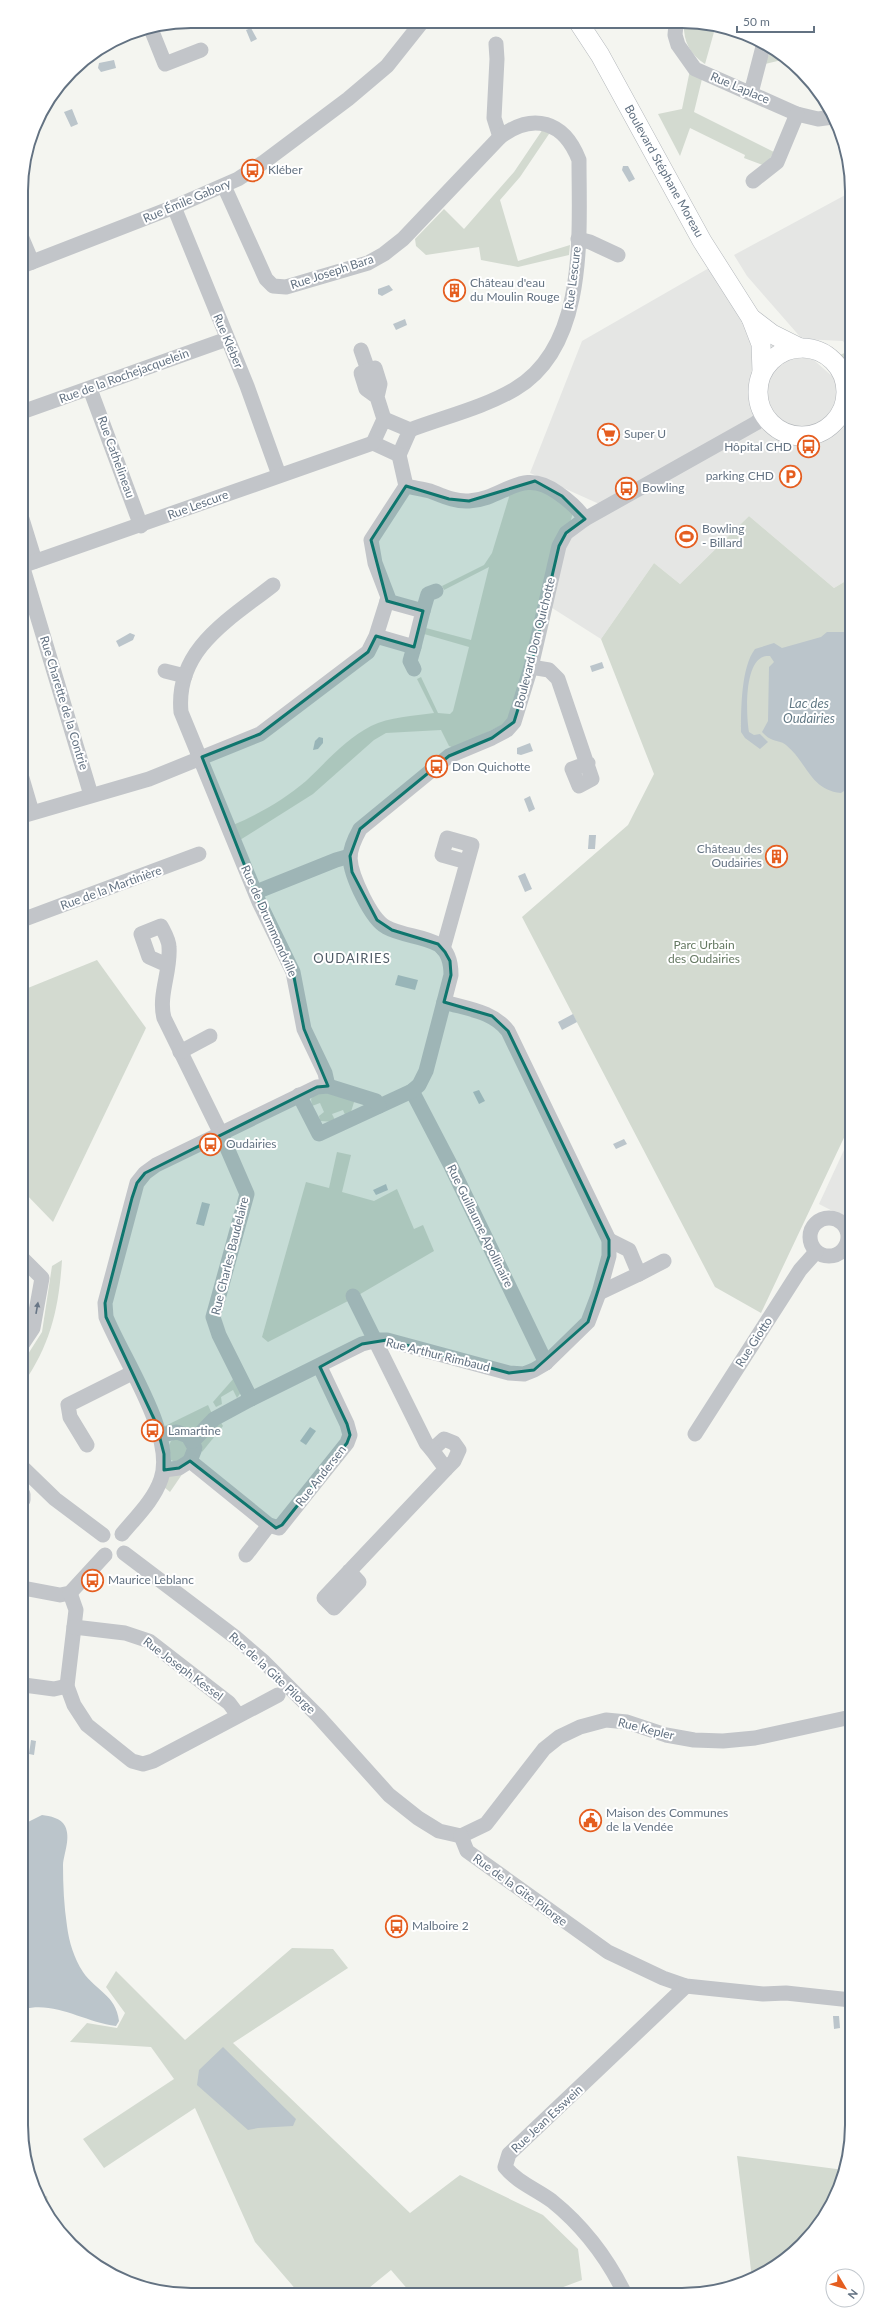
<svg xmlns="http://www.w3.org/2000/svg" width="873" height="2316" font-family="Lato,sans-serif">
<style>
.built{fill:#e5e6e4}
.green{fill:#d3dad0}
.water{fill:#bbc5cb}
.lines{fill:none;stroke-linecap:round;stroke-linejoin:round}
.major-casing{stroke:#b3b7bb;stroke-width:20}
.minor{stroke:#c2c5c9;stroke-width:15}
.major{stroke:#fff;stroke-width:19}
.oneway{fill:#687686}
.marked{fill:#0f766e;fill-opacity:0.2;stroke:#0f766e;stroke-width:3;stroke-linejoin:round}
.labels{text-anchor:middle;stroke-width:4;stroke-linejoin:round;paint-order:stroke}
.street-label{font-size:12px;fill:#637282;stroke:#fff}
.poi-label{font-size:12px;fill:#637282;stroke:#fff;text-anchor:start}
.park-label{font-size:12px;fill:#657962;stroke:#fff}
.water-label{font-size:13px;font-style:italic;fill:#637a86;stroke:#fff}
.neighbourhood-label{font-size:13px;letter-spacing:1px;fill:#515c67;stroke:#fff}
.rim{fill:none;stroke:#637282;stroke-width:2}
</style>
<rect width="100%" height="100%" fill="#f4f5f0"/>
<!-- built -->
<g class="built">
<path d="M849,193v158l-6,-10 -41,-2 -55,-63 -13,-21z"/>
<path d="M709,268l140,123v188l-15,9 -85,-72 -69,68 -26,-21 -53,76 -52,-33 15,-63 42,-36 -76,-34 52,-132z"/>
<path d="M850,1137v83l-31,-16z"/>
</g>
<!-- green -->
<g class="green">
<path d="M684,24l32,1 -11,39c-14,-9 -22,-22 -21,-40z"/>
<path d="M771,49l15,10 -21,5z"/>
<path d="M690,70l12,9 -8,33 80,40 -9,14 -21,-8 1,-3 -55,-27 -10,28 -22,-42 24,-5z"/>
<path d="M543,129l8,2 -31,46 -20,23 18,61 52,-16 -1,10 -51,12 -37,-7 -2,-13 -53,8 -10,-9 -1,-7 29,-30 20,20 50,-57z"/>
<path d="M849,351v18l-9,-14z"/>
<path d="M528,487l22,4 23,22 -60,199 -9,12 -50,24 -5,-2 -8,-16 -55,3 -12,7 -61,54 -73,46 -7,-15c26,-11 52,-26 73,-44 20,-19 40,-42 65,-55 18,-9 43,-10 63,-13l-17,-34 4,-2 17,36 12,1 3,-3 16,-64 -45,-13 2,-6 45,12 18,-73 -45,23 -2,-4 42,-21 8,-12 17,-56 -1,-3z"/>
<path d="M749,516l85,72 15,-9 1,546 -89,188 -46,-26 -193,-370 106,-92 26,-51 -53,-135 53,-76 26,21z"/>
<path d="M97,960l49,68 -93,194 -30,-31v-201z"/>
<path d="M317,1091l38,8 -5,16 -4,2 -3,-7 -11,4 4,8 -16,-1 -1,-5 5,-4 -4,-9 -8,3 -1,-7z"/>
<path d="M337,1152l14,3 -9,37 32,9 23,-12 17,40 9,-4 11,26 -84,49 -82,42 -6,-5 44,-155 23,6z"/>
<path d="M62,1260c-3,47 -11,84 -39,124v-22l19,-30 10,-66z"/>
<path d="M234,1378l8,13 -5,7 -4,-8 -12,7 1,7 -6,3 -3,-5z"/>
<path d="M208,1405l5,11 -21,18 -20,-4 -7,-4z"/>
<path d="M220,1421l3,5 -21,26 -2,-9z"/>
<path d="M178,1438l7,3 5,12 -12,10 -7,-3 -2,-15 2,-4z"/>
<path d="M183,1473l-13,19 -6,-5 6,-12z"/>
<path d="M292,1948l41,1 15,19 -115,75 177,170 50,-38 83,40 35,34 4,31 -32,12h-140l-19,-22 -27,22h-66l-43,-50 -60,-134 -91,60 -21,-29 91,-60 -23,-32 -81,-5 17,-19 30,5 8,-15 -19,-26 10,-16 69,69z"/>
<path d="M737,2156l107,14c-11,45 -48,91 -92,108z"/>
<path d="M47,2196l5,24 -8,-10 -5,-13z"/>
</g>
<!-- water -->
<g class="water">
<path d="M251,28l6,11 -6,3 -5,-12z"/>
<path d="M114,60l2,8 -15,4 -3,-4 1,-5z"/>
<path d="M72,109l6,15 -7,3 -7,-15z"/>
<path d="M623,166h5l7,13 -6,3 -7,-12z"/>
<path d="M389,285l4,5 -11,6 -4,-2v-5z"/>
<path d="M405,319l2,6 -11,5 -3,-6z"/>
<path d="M827,632h22l1,133 -3,24 -6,4c-31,-3 -34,-31 -55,-48 -7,-6 -13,-1 -24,-13l6,-11 1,-54 5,-5 -4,-6c-27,-3 -24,59 -21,76l5,3 6,-1 8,8 -8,7 -15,-11 -4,-6c0,-22 0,-65 14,-83l19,-6 8,5 39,-11z"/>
<path d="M130,633l5,2 -2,5 -14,7 -3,-6z"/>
<path d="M602,662l2,6 -12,4 -2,-6z"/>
<path d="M319,737l4,1v5l-5,6 -5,1 2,-9z"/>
<path d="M530,743l3,8 -12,4 -4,-1v-6z"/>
<path d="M530,796l5,13 -6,3 -5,-13z"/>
<path d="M589,835h7l-1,14h-7z"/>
<path d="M525,873l7,16 -7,3 -7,-16z"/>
<path d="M398,975l20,5 -3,10 -20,-5z"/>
<path d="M573,1014l4,8 -15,8 -4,-8z"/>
<path d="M479,1090l6,11 -6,3 -6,-12z"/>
<path d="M624,1139l3,5 -11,5 -3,-5z"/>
<path d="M386,1184l2,6 -12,5 -3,-5z"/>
<path d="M202,1202l8,2 -6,22 -8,-2z"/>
<path d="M310,1427l6,4 -10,14 -6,-4z"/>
<path d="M31,1740l5,1 -2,14 -5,-1z"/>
<path d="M42,1815c8,1 19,3 23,11 6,12 -1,27 -2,39 0,21 1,41 4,61 2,16 7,32 16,46 13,19 33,23 36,49l-3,5c-32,-4 -60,-25 -92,-17v-185z"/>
<path d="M833,2016h6l1,12 -6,1z"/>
<path d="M223,2047l73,72 -3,7 -35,2 -10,2 -51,-45 2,-15z"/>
</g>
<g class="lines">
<defs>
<g id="major">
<path d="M579,23l21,32 102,186 49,77 10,26 1,28"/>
<path d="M751,318l21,16 28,14"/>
<circle cx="802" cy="392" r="44"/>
</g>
</defs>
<!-- major casing -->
<use href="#major" class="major-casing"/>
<!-- minor -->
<g class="minor">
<path d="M676,24l-1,11 3,10 17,24 102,45 21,5 15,-2"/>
<path d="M151,29l14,35 36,-14"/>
<path d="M496,44l1,15 -3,59 6,19"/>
<path d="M751,93l13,-50"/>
<path d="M753,181l24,-19 20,-48"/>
<path d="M224,186l42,93 7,7 13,1 82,-24 16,-9 19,-15 97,-102c33,-25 64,-16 79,23 0,73 9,186 -64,229 -32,19 -71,28 -105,41"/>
<path d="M174,207l73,179 32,89"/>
<path d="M21,236l11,26"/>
<path d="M578,239l12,3 28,13"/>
<path d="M22,266l152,-59 64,-28 26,-17 84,-63 39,-33 35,-44"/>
<path d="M361,350l7,20"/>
<path d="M90,389l51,137"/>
<path d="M377,397l-11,-8 -5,-16 14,-5 5,16 -3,13 7,22"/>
<path d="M22,412l205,-73"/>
<path d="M384,419l26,11 -11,25 -26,-12z"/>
<path d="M399,455l7,31"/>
<path d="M22,519l13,42"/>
<path d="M22,565l69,230"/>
<path d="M22,566l351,-123"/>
<path d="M273,585c-43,34 -98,64 -92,127l78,190 34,70 11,57 21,44 3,13"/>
<path d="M387,601l1,-4 -13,-34 -4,-23 35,-54c8,2 17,3 24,5 13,5 25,11 39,10 36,-2 52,-35 89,-8 10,7 20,15 27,26"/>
<path d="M423,611l5,-17 8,-3"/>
<path d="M414,647l-4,14 4,8"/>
<path d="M531,667l18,3 9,9 34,100 -13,7 -7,-17 16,-6"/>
<path d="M165,671l20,5"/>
<path d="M22,778l10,34"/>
<path d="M22,816l127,-37 111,-45 108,-82 8,-16 11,-35 36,10 -9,36 -38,-11"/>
<path d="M256,892l80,-32 14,-4"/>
<path d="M22,920l177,-66"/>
<path d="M443,949l29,-104 -25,-7 -5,17 25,7"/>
<path d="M167,965l-18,-8 -8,-23 20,-8c3,6 8,14 8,21 2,24 -11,48 -5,71l57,116 26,60 -34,123 6,18 32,64"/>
<path d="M180,1052l30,-16"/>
<path d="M412,1091l38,73 96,199"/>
<path d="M299,1095l20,39 93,-43 7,-6 7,-14 25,-96c0,-12 -2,-23 -12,-30 -14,-9 -37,-9 -53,-18 -15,-8 -35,-51 -36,-69 0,-10 5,-20 10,-29l89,-73 43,-18 15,-8 7,-8 17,-55 28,-121 7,-13 19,-14 171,-96 8,-7"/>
<circle cx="829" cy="1237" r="19"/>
<path d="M23,1259l19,19 -9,50 -10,15"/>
<path d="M639,1274l25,-13"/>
<path d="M599,1293l40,-19 -10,-24 -20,-10"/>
<path d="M353,1296l73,147 6,7 12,-11 10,4 5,7 -5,11 -8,8"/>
<path d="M695,1434l105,-164 16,-18"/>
<path d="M160,1435l17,-3 11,4 7,12 -5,13 -11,7 -15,2"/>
<path d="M193,1441l21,-22 37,-20 111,-55 15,-4h10l122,33 15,1 10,-4 12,-7 42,-41 11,-29 10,-37v-16l-101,-209c-15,-20 -41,-22 -64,-29"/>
<path d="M87,1445l-17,-28 -2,-12 64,-32"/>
<path d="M190,1461l79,64 10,3 68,-85 3,-8 -3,-11 -27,-57"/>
<path d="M23,1468l32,31 48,36"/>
<path d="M23,1494v6"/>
<path d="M122,1534c14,-17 32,-34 39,-55 15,-43 -38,-120 -55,-162l-1,-14 32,-120 8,-10 11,-8 161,-78 11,-1 48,15 3,5"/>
<path d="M124,1553l111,84 29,25 54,54 71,79 29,23 21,13 22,5"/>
<path d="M246,1555l23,-30"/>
<path d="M349,1571l10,11 -25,26 -10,-10 122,-129 -14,-19"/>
<path d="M23,1588l37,7 10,-2 35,-38"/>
<path d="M70,1593l6,17 -9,76 7,19 13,20 45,36 11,3 10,-3 125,-66"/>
<path d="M74,1627l51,6 24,8 80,62 9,12"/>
<path d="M24,1685l30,4 13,-3"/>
<path d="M461,1836l25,-12 58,-75 15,-12 21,-10 26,-7 21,2 39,13 28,5 29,1 32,-3 96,-21"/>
<path d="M461,1836l6,15 141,101 55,26 23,8 77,8 23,-1 65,7"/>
<path d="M624,2292c-18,-36 -41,-66 -72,-91 -16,-12 -34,-18 -47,-34l4,-13 177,-168"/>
</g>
<!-- major -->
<use href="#major" class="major"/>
</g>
<!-- one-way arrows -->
<defs><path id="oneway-solid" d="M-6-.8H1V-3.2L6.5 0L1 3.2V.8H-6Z"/></defs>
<use class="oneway" href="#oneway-solid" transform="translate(37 1308) rotate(-80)"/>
<!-- marked area -->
<path class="marked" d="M535,481l27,15 23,23 -19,14 -7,13 -28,121 -17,55 -22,16 -43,18 -72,59 -17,14 -10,27 2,16 25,48 15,10 46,14 7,8 5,9 1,14 -7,27 48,14 16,15 101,209v16l-21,66 -54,48 -25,3 -122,-33 -25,4 -42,23 27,57 3,11 -3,8 -65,82 -6,3 -86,-67 -11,7 -15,2v-16l-8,-31 -50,-106 -1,-14 27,-105 5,-15 8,-10 172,-86 11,-1 -24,-57 -11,-57 -34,-70 -57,-145 58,-23 108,-82 8,-16 38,11 9,-36 -36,-10 -16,-61 35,-54 43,13 20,2z"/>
<!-- icons -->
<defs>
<symbol id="bus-ring" viewBox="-11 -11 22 22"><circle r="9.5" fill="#fff" stroke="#e55e20" stroke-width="1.5"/><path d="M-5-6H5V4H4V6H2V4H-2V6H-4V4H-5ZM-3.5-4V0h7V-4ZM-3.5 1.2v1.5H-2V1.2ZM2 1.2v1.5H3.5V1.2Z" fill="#e55e20"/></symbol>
<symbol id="building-ring" viewBox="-11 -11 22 22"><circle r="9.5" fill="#fff" stroke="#e55e20" stroke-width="1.5"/><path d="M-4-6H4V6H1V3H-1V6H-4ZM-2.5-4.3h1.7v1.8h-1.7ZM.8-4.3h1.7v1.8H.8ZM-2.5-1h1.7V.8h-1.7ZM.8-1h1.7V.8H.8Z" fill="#e55e20"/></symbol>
<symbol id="supermarket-ring" viewBox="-11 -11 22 22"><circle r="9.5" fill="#fff" stroke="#e55e20" stroke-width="1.5"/><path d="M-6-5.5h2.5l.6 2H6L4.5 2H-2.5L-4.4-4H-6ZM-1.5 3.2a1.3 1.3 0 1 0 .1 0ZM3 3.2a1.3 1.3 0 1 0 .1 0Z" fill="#e55e20"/></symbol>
<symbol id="parking-ring" viewBox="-11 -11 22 22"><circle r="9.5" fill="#fff" stroke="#e55e20" stroke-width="1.5"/><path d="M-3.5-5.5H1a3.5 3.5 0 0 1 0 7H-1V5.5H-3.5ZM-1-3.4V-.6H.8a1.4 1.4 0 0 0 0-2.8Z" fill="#e55e20"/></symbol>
<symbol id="stadium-ring" viewBox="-11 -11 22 22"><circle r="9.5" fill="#fff" stroke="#e55e20" stroke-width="1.5"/><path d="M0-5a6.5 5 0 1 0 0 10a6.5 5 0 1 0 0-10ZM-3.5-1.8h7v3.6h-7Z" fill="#e55e20"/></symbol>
<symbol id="civic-ring" viewBox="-11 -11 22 22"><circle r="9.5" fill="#fff" stroke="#e55e20" stroke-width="1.5"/><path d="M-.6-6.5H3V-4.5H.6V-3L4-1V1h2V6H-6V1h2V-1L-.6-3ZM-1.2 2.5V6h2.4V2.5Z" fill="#e55e20"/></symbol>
</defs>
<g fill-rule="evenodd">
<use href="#bus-ring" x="240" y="158" width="25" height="25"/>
<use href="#building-ring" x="442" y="278" width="25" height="25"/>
<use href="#supermarket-ring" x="596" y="422" width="25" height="25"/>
<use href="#bus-ring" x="796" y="434" width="25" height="25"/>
<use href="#parking-ring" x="778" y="464" width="25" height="25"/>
<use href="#bus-ring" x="614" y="476" width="25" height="25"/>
<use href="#stadium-ring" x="674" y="524" width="25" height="25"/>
<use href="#bus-ring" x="424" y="754" width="25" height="25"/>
<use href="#building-ring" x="764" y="844" width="25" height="25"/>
<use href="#bus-ring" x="198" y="1132" width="25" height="25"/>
<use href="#bus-ring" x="140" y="1418" width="25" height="25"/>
<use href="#bus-ring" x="80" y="1568" width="25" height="25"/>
<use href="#civic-ring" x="578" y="1808" width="25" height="25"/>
<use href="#bus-ring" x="384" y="1914" width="25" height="25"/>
</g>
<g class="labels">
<!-- street labels -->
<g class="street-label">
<text transform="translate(740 88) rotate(23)" y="4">Rue Laplace</text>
<text transform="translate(664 171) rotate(61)" y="4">Boulevard Stéphane Moreau</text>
<text transform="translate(187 201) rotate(-23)" y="4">Rue Émile Gabory</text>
<text transform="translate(332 272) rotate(-18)" y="4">Rue Joseph Bara</text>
<text transform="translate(573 278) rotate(-83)" y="4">Rue Lescure</text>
<text transform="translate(228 341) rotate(67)" y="4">Rue Kléber</text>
<text transform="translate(124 376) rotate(-20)" y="4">Rue de la Rochejacquelein</text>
<text transform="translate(116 457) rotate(70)" y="4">Rue Cathelineau</text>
<text transform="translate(198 505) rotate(-20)" y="4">Rue Lescure</text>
<text transform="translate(535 643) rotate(-76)" y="4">Boulevard Don Quichotte</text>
<text transform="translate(64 703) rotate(73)" y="4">Rue Charette de la Contrie</text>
<text transform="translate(111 888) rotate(-20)" y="4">Rue de la Martinière</text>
<text transform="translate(269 921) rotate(66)" y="4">Rue de Drummondville</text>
<text transform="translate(480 1226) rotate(64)" y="4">Rue Guillaume Apollinaire</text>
<text transform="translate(230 1256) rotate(-76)" y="4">Rue Charles Baudelaire</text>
<text transform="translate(754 1342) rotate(-57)" y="4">Rue Giotto</text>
<text transform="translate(438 1355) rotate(14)" y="4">Rue Arthur Rimbaud</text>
<text transform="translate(321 1476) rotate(-52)" y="4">Rue Andersen</text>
<text transform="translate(183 1669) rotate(37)" y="4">Rue Joseph Kessel</text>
<text transform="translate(272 1673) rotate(43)" y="4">Rue de la Gite Pilorge</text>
<text transform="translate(646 1729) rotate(14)" y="4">Rue Kepler</text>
<text transform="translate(520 1890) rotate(36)" y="4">Rue de la Gite Pilorge</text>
<text transform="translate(547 2119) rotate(-43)" y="4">Rue Jean Esswein</text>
</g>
<!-- poi labels -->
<g class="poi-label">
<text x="268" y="174">Kléber</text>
<text x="470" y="287">Château d'eau<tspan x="470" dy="14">du Moulin Rouge</tspan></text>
<text x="624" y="438">Super U</text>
<text x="792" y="451" text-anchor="end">Hôpital CHD</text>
<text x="774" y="480" text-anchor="end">parking CHD</text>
<text x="642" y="492">Bowling</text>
<text x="702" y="533">Bowling<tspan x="702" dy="14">- Billard</tspan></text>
<text x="452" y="771">Don Quichotte</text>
<text x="762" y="853" text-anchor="end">Château des<tspan x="762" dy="14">Oudairies</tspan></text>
<text x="226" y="1148">Oudairies</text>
<text x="168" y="1435">Lamartine</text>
<text x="108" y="1584">Maurice Leblanc</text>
<text x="606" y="1817">Maison des Communes<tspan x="606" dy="14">de la Vendée</tspan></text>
<text x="412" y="1930">Malboire 2</text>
</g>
<!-- park labels -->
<g class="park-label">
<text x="704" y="949">Parc Urbain<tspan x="704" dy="14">des Oudairies</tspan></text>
</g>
<!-- water labels -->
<g class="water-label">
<text x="809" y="708">Lac des<tspan x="809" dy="15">Oudairies</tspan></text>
</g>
<!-- neighbourhood labels -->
<g class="neighbourhood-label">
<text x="352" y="963">OUDAIRIES</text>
</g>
</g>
<!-- crop -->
<path d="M0 0H873V2316H0ZM191 28H682A163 163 0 0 1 845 191V2125A163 163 0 0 1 682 2288H191A163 163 0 0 1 28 2125V191A163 163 0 0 1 191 28Z" fill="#fff" fill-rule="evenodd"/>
<path class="rim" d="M191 28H682A163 163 0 0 1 845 191V2125A163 163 0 0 1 682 2288H191A163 163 0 0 1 28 2125V191A163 163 0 0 1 191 28Z"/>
<!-- north arrow -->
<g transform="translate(845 2288) rotate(128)"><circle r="19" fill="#ffffff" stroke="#c1c7cd"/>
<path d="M0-3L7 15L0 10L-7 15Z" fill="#e55e20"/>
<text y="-6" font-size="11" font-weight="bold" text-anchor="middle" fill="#637282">N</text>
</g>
<!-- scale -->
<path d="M737 26v6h77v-6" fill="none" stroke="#637282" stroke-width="2"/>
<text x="743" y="26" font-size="12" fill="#637282" stroke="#ffffff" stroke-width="3" paint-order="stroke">50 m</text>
</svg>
